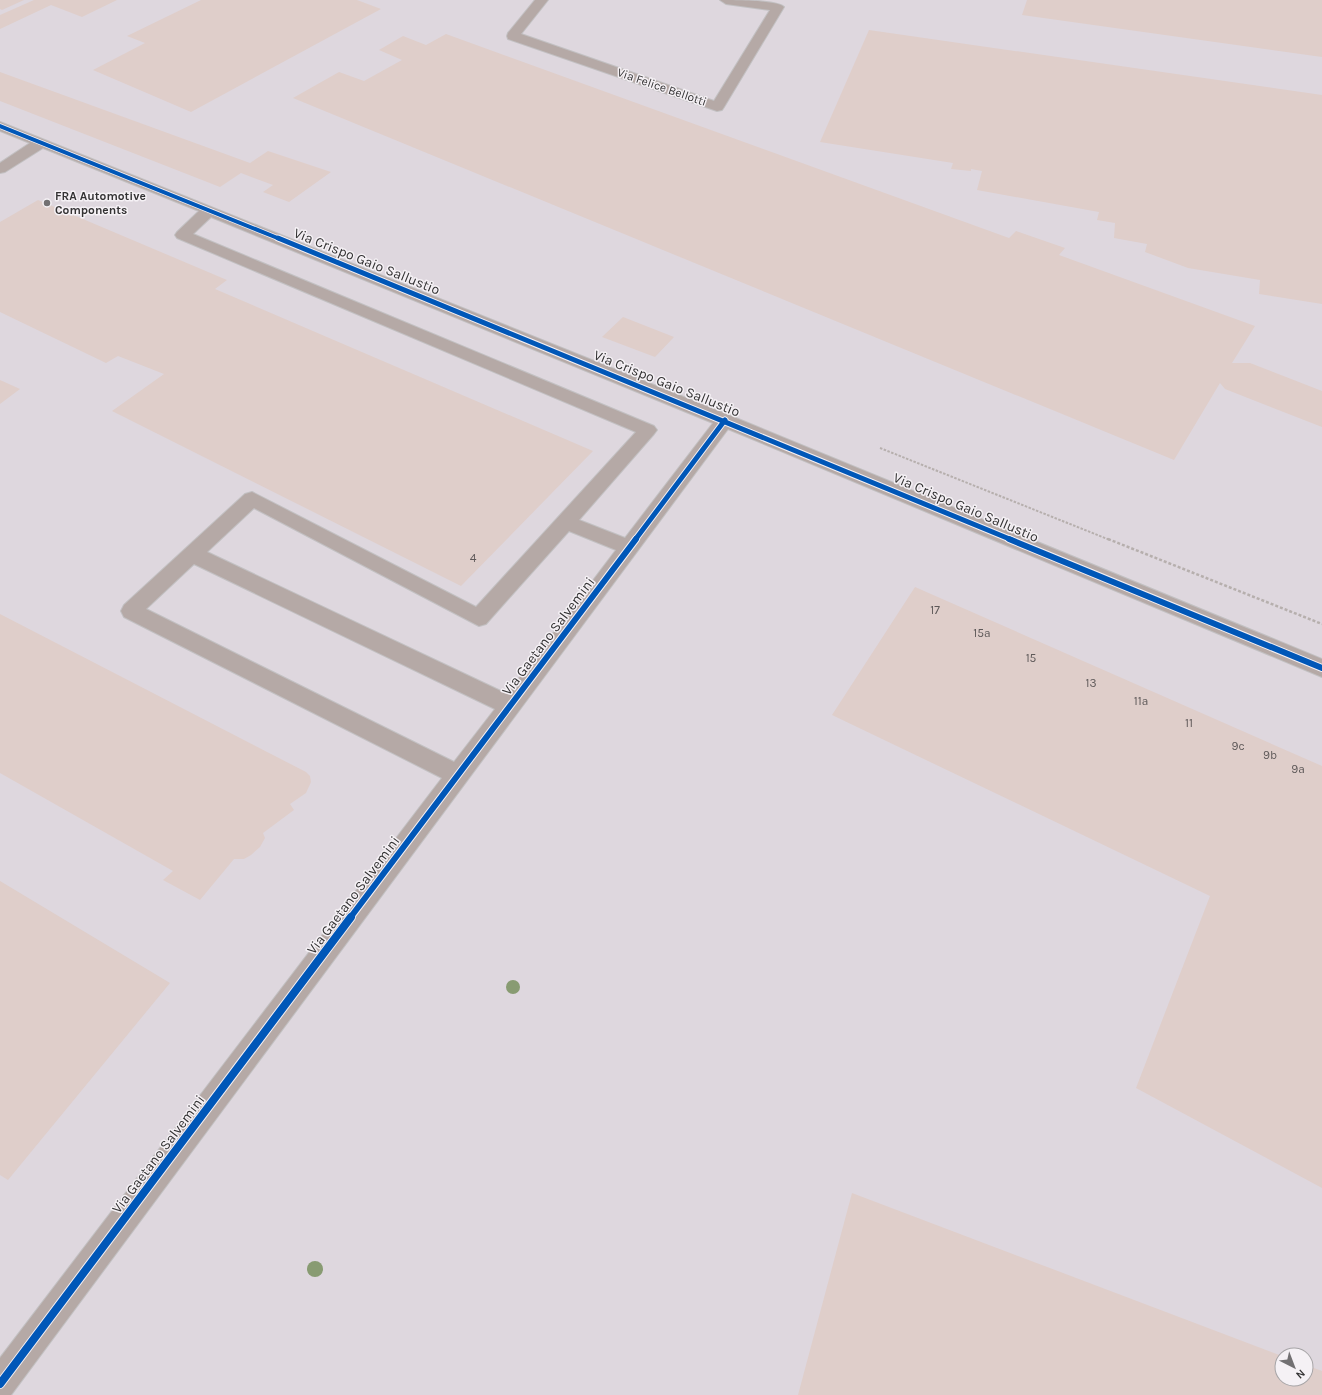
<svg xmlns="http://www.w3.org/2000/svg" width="1322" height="1395" font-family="Karla,sans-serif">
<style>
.built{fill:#ded7de;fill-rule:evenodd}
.building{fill:#dfceca}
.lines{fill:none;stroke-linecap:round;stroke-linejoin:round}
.minor-casing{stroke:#c2c0c2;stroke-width:2}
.path-far1{stroke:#b6afad;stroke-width:2;stroke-dasharray:2.5 1.5;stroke-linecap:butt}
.path{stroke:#b6afad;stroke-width:2.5;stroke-dasharray:3 2;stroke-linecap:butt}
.minor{fill:#b5a9a6;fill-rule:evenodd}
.cycleway-far3-casing{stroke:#f5f1f5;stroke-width:5.5}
.cycleway-far2-casing{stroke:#f5f1f5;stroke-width:7}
.cycleway-far1-casing{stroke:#f5f1f5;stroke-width:8}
.cycleway-casing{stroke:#f5f1f5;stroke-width:10}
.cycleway-far3{stroke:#0057b8;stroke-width:4}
.cycleway-far2{stroke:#0057b8;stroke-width:5}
.cycleway-far1{stroke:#0057b8;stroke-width:6}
.cycleway{stroke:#0057b8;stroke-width:8}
.tree{fill:#889b72}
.poi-dot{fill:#727072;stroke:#f5f1f5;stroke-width:1.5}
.labels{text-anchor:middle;stroke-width:3;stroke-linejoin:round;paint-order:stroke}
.far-street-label{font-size:12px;fill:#333233;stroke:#f5f1f5}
.far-poi-label{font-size:12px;font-weight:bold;fill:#333233;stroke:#f5f1f5;text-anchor:start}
.number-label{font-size:12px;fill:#5e5959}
.street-label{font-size:14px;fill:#333233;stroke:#f5f1f5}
</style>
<rect width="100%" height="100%" fill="#e6e4e6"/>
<!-- built -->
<path class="built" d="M0,0h1322v1395h-1322zM1282,1355h24v24h-24z"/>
<!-- building -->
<g class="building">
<path d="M0,0h24l-22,10 -2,-1z"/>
<path d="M34,0h83l-35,17 -31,-12 -51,24v-14z"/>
<path d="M201,0h156l24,9 -190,103 -98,-42 52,-27 -18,-7z"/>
<path d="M1027,0h295v57l-300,-42z"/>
<path d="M869,30l453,65v209l-63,-10 1,-14 -72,-12 -43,-16 2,-8 -33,-6 1,-15 -18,-3 2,-8 -122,-22 5,-19 -11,-2v2l-20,-2 2,-6 -133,-21z"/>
<path d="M446,34l563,204 7,-7 49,17 -6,7 196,71 -23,37h18l72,28v36l-97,-38 -5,-6 -46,77 -881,-362 46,-26 25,9 38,-21 -23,-10 24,-14 23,9z"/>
<path d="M0,72l250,91 18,-12 63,21 -42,30 -26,-10 10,-7 -32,-12 -21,14 -220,-86z"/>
<path d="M38,200l189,80 -12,9 378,162 -132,135 -349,-175 52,-37 -46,-18 -12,7 -106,-51v-90z"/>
<path d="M623,317l51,20 -19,20 -53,-20z"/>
<path d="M0,380l20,9 -20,15z"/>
<path d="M915,587l407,179v422l-186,-100 74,-192 -378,-181z"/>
<path d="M0,614l306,158 4,4 1,6 -5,11 -16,11 4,6 -31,23 2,5 -5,9 -9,8 -7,4h-10l-34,41 -37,-20 10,-9 -173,-98z"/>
<path d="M0,881l170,102 -162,197 -8,-5z"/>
<path d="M852,1193l430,163v23h24v-14l16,6v24h-524z"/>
</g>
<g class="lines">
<defs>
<g id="minor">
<path d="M535,0h13l-27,34 193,67 56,-91 -44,-6 -6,-4c12,0 58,0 64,7l-60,100 -2,3 -5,1 -209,-72 -1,-3 1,-3z"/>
<path d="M0,122l731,294 591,243v18l-594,-248 -717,966h-11v-37l442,-580 -318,-161 -3,-6 3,-6 121,-111 7,-2 224,115 160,-175 -459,-194 -2,-3 2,-3 22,-21 -156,-63 -38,24 -5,1v-10l30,-20 -30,-12zM211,217l502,206 -88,115 -46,-18 75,-86 3,-4 -3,-4 -461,-192zM254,508l225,118 7,-2 83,-93 47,19 -109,144 -300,-142zM194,564l301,145 -41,53 -308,-153z"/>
</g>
</defs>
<!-- minor casing -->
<use href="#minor" class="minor-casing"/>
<!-- path-far1 -->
<path class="path-far1" d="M880,448l230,92"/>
<!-- path -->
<path class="path" d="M1108,539l214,85"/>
<!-- minor -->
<use href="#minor" class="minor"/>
<defs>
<path id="cycleway-far3" d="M0,126l280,113"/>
<g id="cycleway-far2">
<path d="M278,238l734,302"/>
<path d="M635,540l90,-120"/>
</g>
<g id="cycleway-far1">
<path d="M1009,539l313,129"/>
<path d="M350,918l286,-379"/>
</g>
<path id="cycleway" d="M0,1384l351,-467"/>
</defs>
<!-- cycleway-far3 casing -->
<use href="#cycleway-far3" class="cycleway-far3-casing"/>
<!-- cycleway-far2 casing -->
<use href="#cycleway-far2" class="cycleway-far2-casing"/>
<!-- cycleway-far1 casing -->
<use href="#cycleway-far1" class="cycleway-far1-casing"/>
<!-- cycleway casing -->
<use href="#cycleway" class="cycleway-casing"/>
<!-- cycleway-far3 -->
<use href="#cycleway-far3" class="cycleway-far3"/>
<!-- cycleway-far2 -->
<use href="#cycleway-far2" class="cycleway-far2"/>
<!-- cycleway-far1 -->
<use href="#cycleway-far1" class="cycleway-far1"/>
<!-- cycleway -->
<use href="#cycleway" class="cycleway"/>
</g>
<!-- trees -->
<g class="tree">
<circle cx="513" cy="987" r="7"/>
<circle cx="315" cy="1269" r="8"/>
</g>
<!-- markers -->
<circle class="poi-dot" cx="47" cy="203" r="4"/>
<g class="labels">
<!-- far-street labels -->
<g class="far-street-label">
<text transform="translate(662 87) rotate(19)" y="4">Via Felice Bellotti</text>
</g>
<!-- far-poi labels -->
<g class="far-poi-label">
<text x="55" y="200">FRA Automotive<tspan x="55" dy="14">Components</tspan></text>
</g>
<!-- number labels -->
<g class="number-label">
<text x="473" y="562">4</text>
<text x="935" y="614">17</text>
<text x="982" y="637">15a</text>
<text x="1031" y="662">15</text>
<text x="1091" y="687">13</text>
<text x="1141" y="705">11a</text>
<text x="1189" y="727">11</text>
<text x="1238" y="750">9c</text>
<text x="1270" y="759">9b</text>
<text x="1298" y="773">9a</text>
</g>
<!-- street labels -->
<g class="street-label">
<text transform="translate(367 261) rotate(22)" y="5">Via Crispo Gaio Sallustio</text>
<text transform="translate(667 383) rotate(22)" y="5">Via Crispo Gaio Sallustio</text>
<text transform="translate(966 507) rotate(23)" y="5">Via Crispo Gaio Sallustio</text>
<text transform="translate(548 636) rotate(-53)" y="5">Via Gaetano Salvemini</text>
<text transform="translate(353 895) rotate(-53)" y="5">Via Gaetano Salvemini</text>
<text transform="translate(158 1154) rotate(-53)" y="5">Via Gaetano Salvemini</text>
</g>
</g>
<!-- north arrow -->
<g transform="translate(1294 1367) rotate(138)"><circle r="19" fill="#f5f1f5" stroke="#a7a5a7"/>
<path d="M0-3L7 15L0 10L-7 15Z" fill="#727072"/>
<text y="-6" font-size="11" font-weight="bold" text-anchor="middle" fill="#333233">N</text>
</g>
</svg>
